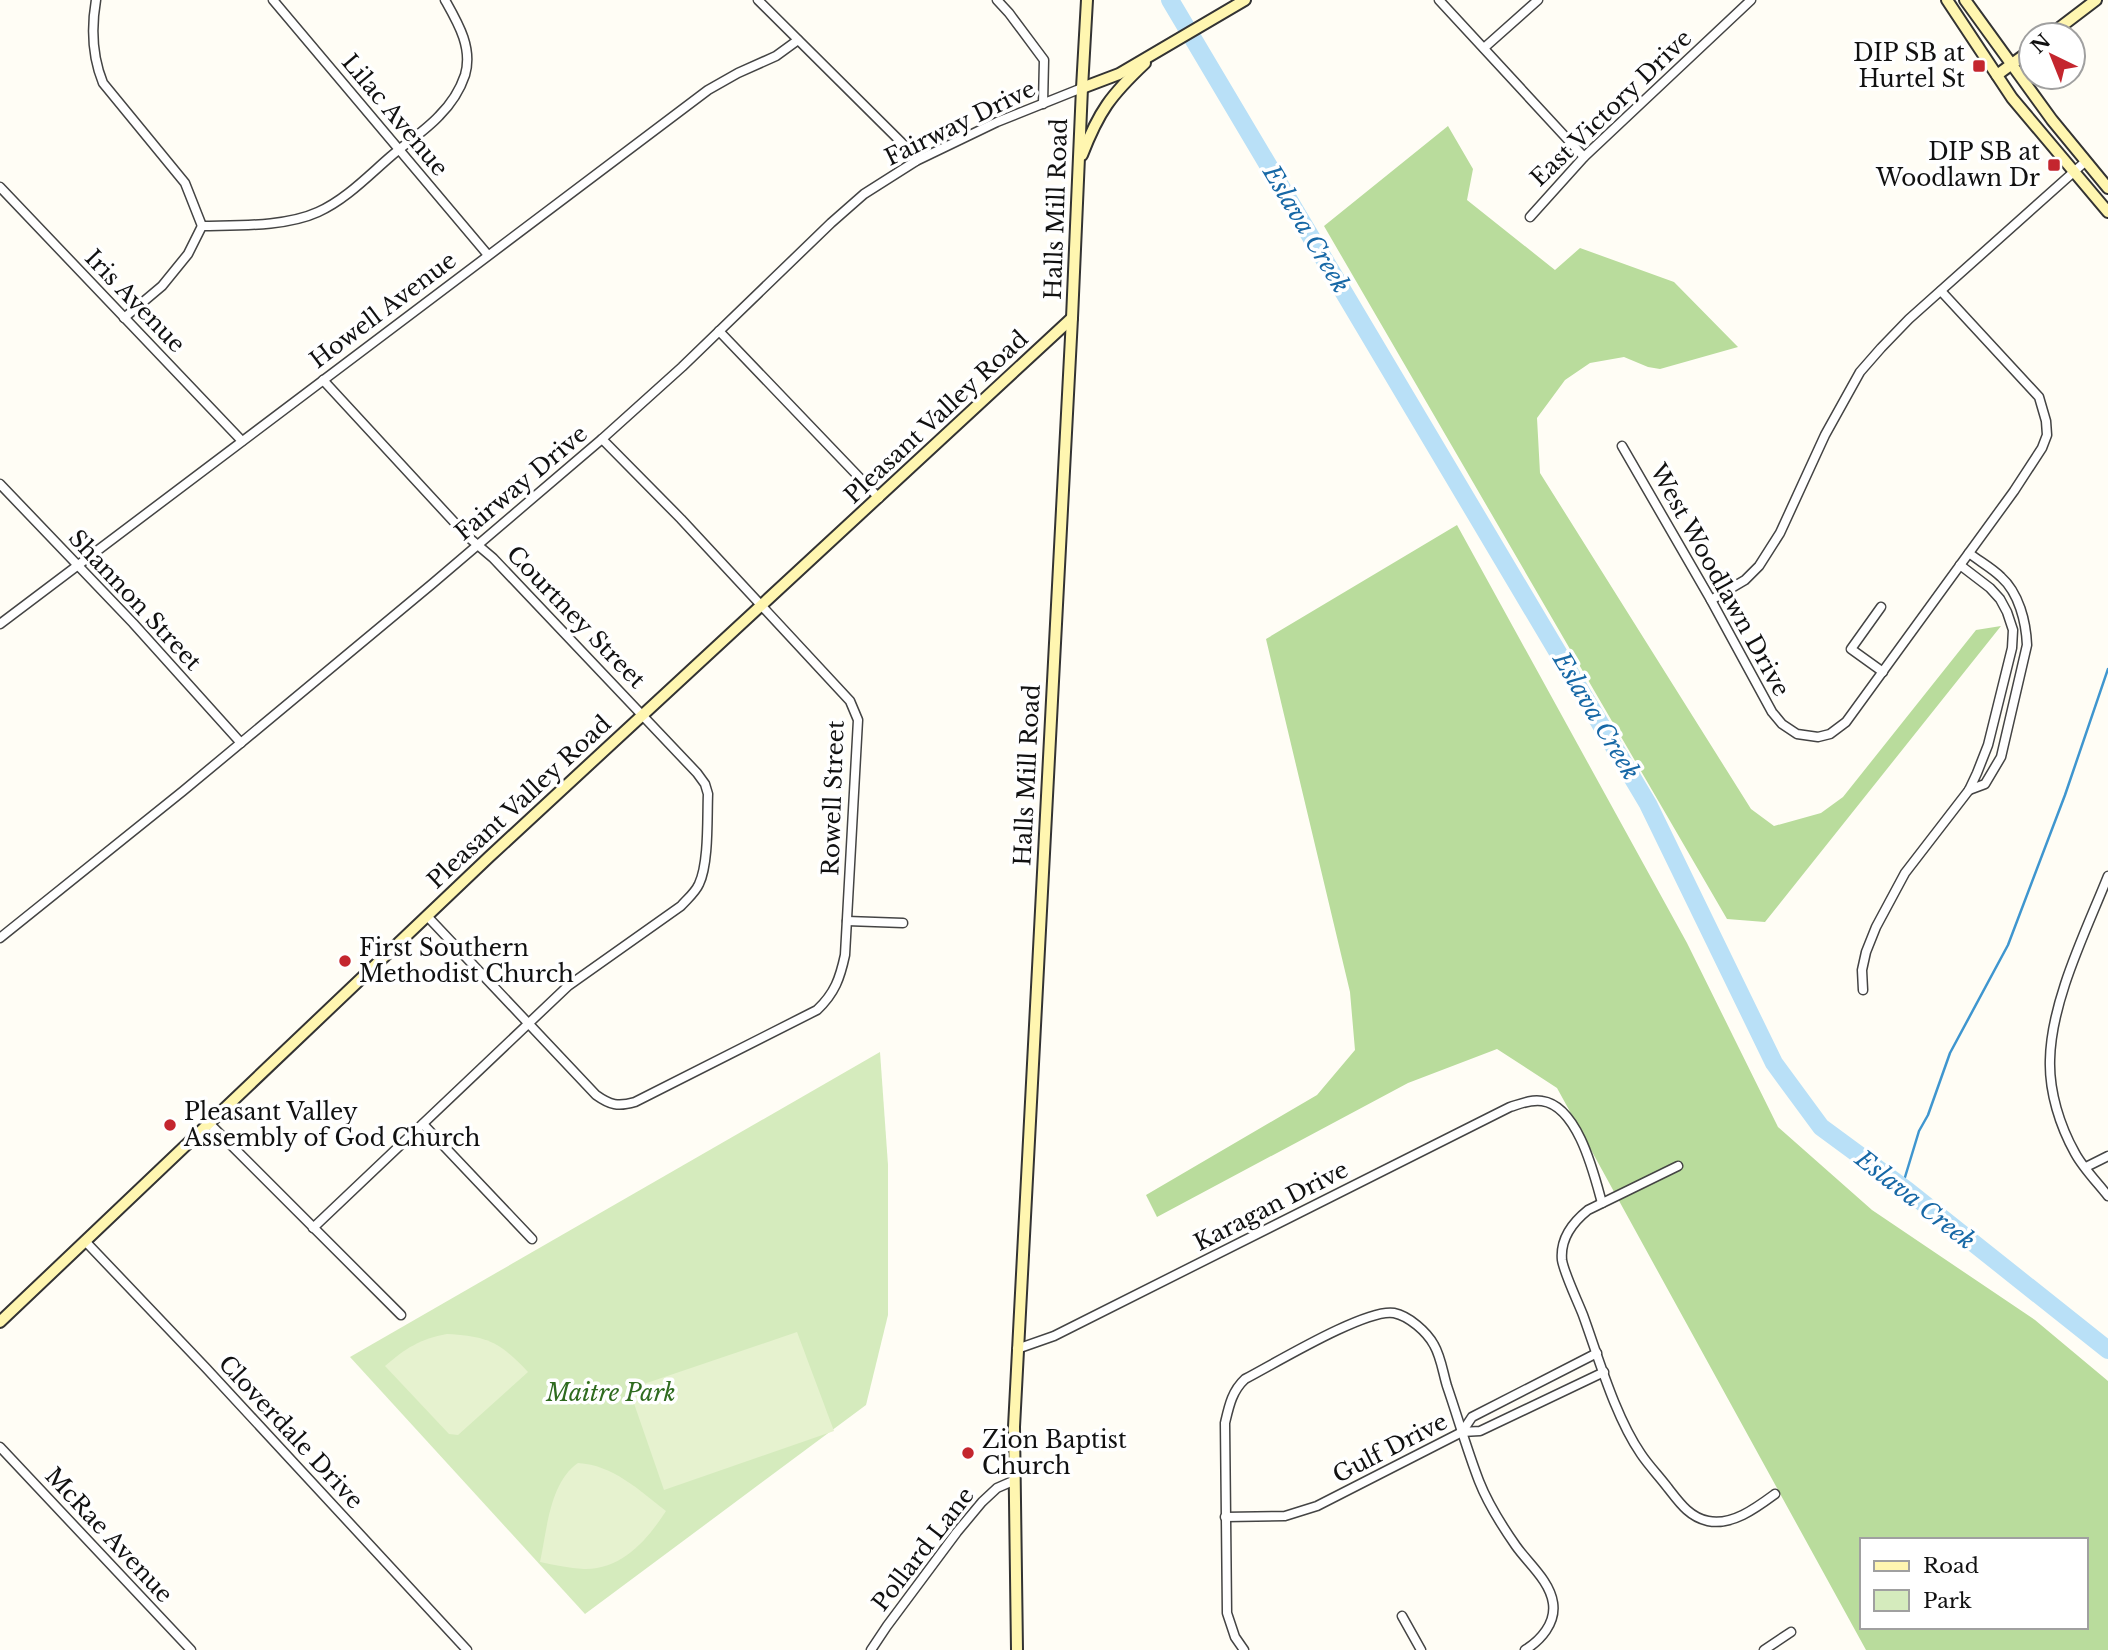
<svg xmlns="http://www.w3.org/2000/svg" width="2108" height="1650" font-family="'Libre Baskerville',serif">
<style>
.green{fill:#d5ebbd}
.forest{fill:#b9dc9c;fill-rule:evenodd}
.pitch{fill:#e6f2cf}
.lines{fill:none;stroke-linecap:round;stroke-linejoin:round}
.stream{stroke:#3f96cf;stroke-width:2.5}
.river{stroke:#b9e0f7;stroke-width:18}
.street-casing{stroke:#444;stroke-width:11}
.secondary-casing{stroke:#333;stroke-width:14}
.street{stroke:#fff;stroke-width:8}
.secondary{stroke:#fff6b0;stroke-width:10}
.poi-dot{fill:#c4262e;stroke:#fff;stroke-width:2.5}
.labels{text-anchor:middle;stroke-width:7;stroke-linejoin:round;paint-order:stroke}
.poi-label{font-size:23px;fill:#111;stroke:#fff;text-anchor:start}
.street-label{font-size:23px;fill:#111;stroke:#fff}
.park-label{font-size:23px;font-style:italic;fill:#2f6b1f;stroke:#fff}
.water-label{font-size:24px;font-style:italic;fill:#1768a6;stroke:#fff}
</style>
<rect width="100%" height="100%" fill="#fffdf5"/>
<!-- green -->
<path class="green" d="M880,1052l8,113v150l-22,90 -281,209 -235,-257z"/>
<!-- forest -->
<g class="forest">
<path d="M1448,126l25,43 -6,31 88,70 25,-22 94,34 64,65 -78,22 -12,-2 -24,-10 -34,6 -25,17 -28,38 3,55 211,336 23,17 47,-13 22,-16 133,-167 25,-4 -236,296 -38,-3 -403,-693z"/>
<path d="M1457,525l230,418 91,184 94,83 163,110 73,61v269h-242l-309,-562 -60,-39 -89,34 -251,134 -11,-22 171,-100 38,-45 -5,-58 -84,-353zM1861,1540h224v87h-224z"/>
</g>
<!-- pitch -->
<g class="pitch">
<path d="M797,1332l37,99 -170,59 -35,-101z"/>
<path d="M447,1334c40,2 53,8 81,38l-70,63 -9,-1 -64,-68c21,-18 35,-27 62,-32z"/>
<path d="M578,1463c35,2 61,27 88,48 -18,28 -44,59 -82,58 -15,-1 -30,-4 -44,-7 7,-31 9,-79 38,-99z"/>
</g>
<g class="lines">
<!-- stream -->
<path class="stream" d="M1902,1187l17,-56 9,-16 22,-62 58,-108 57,-150 43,-126"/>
<!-- river -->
<path class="river" d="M1170,0l478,804 126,259 47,64 87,64 200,159"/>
<defs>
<g id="street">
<path d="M96,0c-5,29 -4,56 7,83l82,100 17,43"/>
<path d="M273,0l215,255"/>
<path d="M758,0l145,144 13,17"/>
<path d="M997,0l12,13 35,47 -1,44"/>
<path d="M1439,0l145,157"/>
<path d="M1484,48l54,-48"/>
<path d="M0,187l242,254"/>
<path d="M1530,217l54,-60 167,-157"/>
<path d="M124,318l38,-32 26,-32 14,-28c36,-1 83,1 116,-14 27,-12 50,-36 72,-55 16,-14 35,-26 49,-41 11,-11 21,-26 26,-41 8,-27 -7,-52 -20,-75"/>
<path d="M719,331l160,167"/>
<path d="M1622,446l89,154 61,112 10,12 15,10 21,3 12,-3 16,-12 168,-231 28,-43 5,-13 -1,-14 -7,-24 -98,-106"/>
<path d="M0,484l133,139 108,120"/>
<path d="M1969,553c10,8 23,15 32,24 18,16 25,45 26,68l-26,112 -16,27 -16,6"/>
<path d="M1711,600l34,-20 14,-14 21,-33 45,-98 35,-63 21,-24 28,-29 177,-158"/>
<path d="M1881,607l-30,42 32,23"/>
<path d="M0,624l708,-534 30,-17 38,-17 22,-16"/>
<path d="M2108,876c-22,55 -57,125 -58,184 -1,32 10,66 25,93 8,15 22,29 33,43"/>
<path d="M427,916l169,179c14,10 22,12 39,7l182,-92c18,-17 23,-32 28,-55l13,-235 -8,-19 -169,-182 -79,-80"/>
<path d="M847,921l56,2"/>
<path d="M0,938l183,-147 249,-207 170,-145 80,-72 149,-144 33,-29 52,-33 81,-39 85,-34"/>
<path d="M1863,990l-1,-20 4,-18 10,-25 29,-54 64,-83 8,-17 11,-28 24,-97 1,-18 -6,-18 -7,-13 -10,-11 -30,-23"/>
<path d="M209,1123l192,192"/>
<path d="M423,1124l109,115"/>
<path d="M1678,1166l-90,44c-15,12 -28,29 -26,50 2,13 16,42 21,55 16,44 32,101 58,139 8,12 18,22 27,34 11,14 21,29 40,33 24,5 48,-13 67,-27"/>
<path d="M2086,1167l22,-11"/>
<path d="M313,1228l255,-242 113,-80c6,-7 14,-13 18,-22 10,-21 8,-66 9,-90l-3,-10 -8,-11 -204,-215 -26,-22 -144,-156"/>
<path d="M85,1241l121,127 261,282"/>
<path d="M1017,1349l37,-13 456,-229c10,-3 21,-8 32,-6 36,5 52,73 60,102"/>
<path d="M1462,1432l10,-15 125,-64"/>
<path d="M0,1447l191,203"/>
<path d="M1225,1517l60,-1 32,-10 145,-74 18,-1 124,-59"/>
<path d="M1402,1616l19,34"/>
<path d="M871,1650l16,-24 70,-94 25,-30 15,-14 16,-7"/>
<path d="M1244,1650l-9,-13 -8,-24 -2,-190c4,-17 7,-32 20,-44 29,-15 121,-71 149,-66 15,3 33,19 40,32 7,12 9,28 13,41 11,32 20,64 32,95 9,23 23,45 37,65 12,17 34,35 37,57 3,20 -12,37 -28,47"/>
<path d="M1764,1650l27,-18"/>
</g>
<g id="secondary">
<path d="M1947,0l65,98 96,114"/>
<path d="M1965,0l87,120 56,68"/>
<path d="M2050,35l46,-35"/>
<path d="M1997,75l34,-25"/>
<path d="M1082,88l37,-14 126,-74"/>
<path d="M1082,155c17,-44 29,-60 63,-92"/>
<path d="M0,1322l489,-465 583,-539"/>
<path d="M1017,1650l-3,-223 58,-1109 10,-230 5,-88"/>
</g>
</defs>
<!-- street casing -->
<use href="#street" class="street-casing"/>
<!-- secondary casing -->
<use href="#secondary" class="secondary-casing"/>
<!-- street -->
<use href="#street" class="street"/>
<!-- secondary -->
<use href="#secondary" class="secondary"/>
</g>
<!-- markers -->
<g class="poi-dot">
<rect x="1972" y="59" width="14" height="14" rx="3.5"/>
<rect x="2047" y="158" width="14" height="14" rx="3.5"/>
<circle cx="345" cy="961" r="7"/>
<circle cx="170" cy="1125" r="7"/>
<circle cx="968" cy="1453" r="7"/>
</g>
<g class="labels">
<!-- poi labels -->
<g class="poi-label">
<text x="1965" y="61" text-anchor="end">DIP SB at<tspan x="1965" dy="26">Hurtel St</tspan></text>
<text x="2040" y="160" text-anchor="end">DIP SB at<tspan x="2040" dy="26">Woodlawn Dr</tspan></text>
<text x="359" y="956">First Southern<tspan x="359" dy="26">Methodist Church</tspan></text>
<text x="184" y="1120">Pleasant Valley<tspan x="184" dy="26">Assembly of God Church</tspan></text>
<text x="982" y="1448">Zion Baptist<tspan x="982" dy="26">Church</tspan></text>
</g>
<!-- street labels -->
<g class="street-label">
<text transform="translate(1611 108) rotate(-44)" y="8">East Victory Drive</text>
<text transform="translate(395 115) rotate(50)" y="8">Lilac Avenue</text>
<text transform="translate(960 123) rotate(-26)" y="8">Fairway Drive</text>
<text transform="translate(1056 209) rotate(-88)" y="8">Halls Mill Road</text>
<text transform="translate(135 301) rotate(46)" y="8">Iris Avenue</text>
<text transform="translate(383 310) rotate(-37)" y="8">Howell Avenue</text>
<text transform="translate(936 417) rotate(-43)" y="8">Pleasant Valley Road</text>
<text transform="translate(521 483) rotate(-40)" y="8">Fairway Drive</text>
<text transform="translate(1720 580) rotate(61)" y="8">West Woodlawn Drive</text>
<text transform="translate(135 600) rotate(47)" y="8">Shannon Street</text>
<text transform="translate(576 617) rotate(46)" y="8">Courtney Street</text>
<text transform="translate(1027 775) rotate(-87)" y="8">Halls Mill Road</text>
<text transform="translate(833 798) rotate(-88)" y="8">Rowell Street</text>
<text transform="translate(519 802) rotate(-43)" y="8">Pleasant Valley Road</text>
<text transform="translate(1271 1206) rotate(-27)" y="8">Karagan Drive</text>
<text transform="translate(291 1432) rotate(47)" y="8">Cloverdale Drive</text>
<text transform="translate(1390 1448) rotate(-27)" y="8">Gulf Drive</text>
<text transform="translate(109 1535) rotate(47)" y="8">McRae Avenue</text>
<text transform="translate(923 1549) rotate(-52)" y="8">Pollard Lane</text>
</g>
<!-- park labels -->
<g class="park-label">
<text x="611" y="1401">Maitre Park</text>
</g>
<!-- water labels -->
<g class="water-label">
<text transform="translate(1306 229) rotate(59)" y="8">Eslava Creek</text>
<text transform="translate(1596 716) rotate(59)" y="8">Eslava Creek</text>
<text transform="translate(1915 1200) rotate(38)" y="8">Eslava Creek</text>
</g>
</g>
<!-- legend -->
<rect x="1860" y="1538" width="228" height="91" fill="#ffffff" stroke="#a0a0a0" stroke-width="2"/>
<rect x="1874" y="1561" width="35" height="10" fill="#fff6b0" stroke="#a0a0a0" stroke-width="2"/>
<text x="1923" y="1573" font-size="21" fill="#111111">Road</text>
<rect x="1874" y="1590" width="35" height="21" fill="#d5ebbd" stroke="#a0a0a0" stroke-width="2"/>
<text x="1923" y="1608" font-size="21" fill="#111111">Park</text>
<!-- north arrow -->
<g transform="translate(2052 56) rotate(317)"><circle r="33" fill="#ffffff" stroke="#a0a0a0" stroke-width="2"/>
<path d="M0-5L12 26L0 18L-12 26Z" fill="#c4262e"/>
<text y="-10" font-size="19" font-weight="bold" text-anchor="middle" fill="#111111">N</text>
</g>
</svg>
